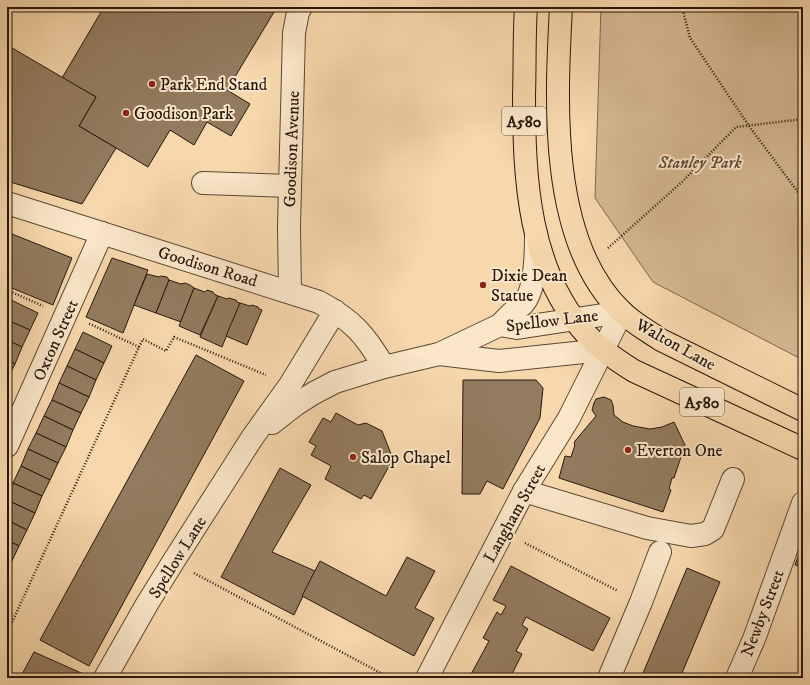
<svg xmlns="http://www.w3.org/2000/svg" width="810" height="685" font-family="'IM FELL DW Pica',serif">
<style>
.green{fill:#d4b791;stroke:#7e674e}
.building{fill:#937b5f;stroke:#27170c}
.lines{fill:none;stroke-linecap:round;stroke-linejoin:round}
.minor-casing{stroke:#5b4734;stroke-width:24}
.highway-casing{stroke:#27170c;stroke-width:24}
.path{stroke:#27170c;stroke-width:2.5;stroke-dasharray:1 2;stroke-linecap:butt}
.minor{stroke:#fae6c9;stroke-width:22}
.highway{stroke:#f7d8ac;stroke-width:22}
.poi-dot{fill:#8f2418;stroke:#fae6c9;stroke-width:1.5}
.labels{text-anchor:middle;stroke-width:4;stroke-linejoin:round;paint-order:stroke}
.shield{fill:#fae6c9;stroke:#665545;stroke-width:1}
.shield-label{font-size:16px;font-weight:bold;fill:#27170c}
.poi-label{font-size:17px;fill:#27170c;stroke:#fae6c9;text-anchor:start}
.street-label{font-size:17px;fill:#27170c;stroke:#fae6c9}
.park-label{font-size:17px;font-style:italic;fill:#5b4734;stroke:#fae6c9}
</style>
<rect width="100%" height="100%" fill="#f7d8ac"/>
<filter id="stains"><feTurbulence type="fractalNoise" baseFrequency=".005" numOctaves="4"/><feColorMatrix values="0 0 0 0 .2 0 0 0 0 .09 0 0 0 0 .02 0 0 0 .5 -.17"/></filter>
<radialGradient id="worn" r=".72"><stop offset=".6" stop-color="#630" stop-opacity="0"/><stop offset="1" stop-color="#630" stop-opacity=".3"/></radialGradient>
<!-- green -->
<path class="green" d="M601,7h202v353l-150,-78 -58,-84z"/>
<!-- building -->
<g class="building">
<path d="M104,7h173l-50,83 23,14 -19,32 -24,-14 -13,23 -24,-15 -22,37 -69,-41 17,-29 -34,-19z"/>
<path d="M7,45l89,52 -17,29 37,22 -34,56 -75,-23z"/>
<path d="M7,232l65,26 -19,47 -46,-19z"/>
<path d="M112,258l36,12 -25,63 -37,-16z"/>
<path d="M147,274l12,3 2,-1 6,1 2,3 -13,33 -22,-8z"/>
<path d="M169,280l12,4 4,-1 5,2 4,3 -13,34 -25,-9z"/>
<path d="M194,288l11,4 2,-2 6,2 1,2 4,2 -18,39 -21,-9z"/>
<path d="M218,296l9,3 2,-1 7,2 1,2 3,1 -18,44 -22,-10z"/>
<path d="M9,299l29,14 -8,17 -23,-10v-17z"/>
<path d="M240,303l10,3 2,-1 6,2 1,2 3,1 -15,35 -21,-9z"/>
<path d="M7,320l23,10 -8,17 -15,-7z"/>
<path d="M83,332l29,14 -8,17 -29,-14z"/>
<path d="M7,340l15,7 -7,17 -8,-4z"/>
<path d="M75,349l29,14 -8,17 -29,-14z"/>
<path d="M196,355l48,26 -155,285 -49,-26z"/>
<path d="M7,360l8,4 -8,16z"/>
<path d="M67,366l29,14 -7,17 -30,-14z"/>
<path d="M463,380h73l7,8 -3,30 -37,71 -16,-8 -7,13h-18z"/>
<path d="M59,383l30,14 -8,16 -29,-13z"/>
<path d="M604,397l7,3 2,5 1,10 9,7 10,4 17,3 12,-2 12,-5 11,23 -11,33h-2l-3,11 2,1 -8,22 -104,-34 6,-22 6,1 4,-12 -1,-1 1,-3 21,-25 -4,-6 2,-7 2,-4z"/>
<path d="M52,400l29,13 -8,17 -29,-14z"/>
<path d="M336,413l22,12 8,-2 16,8 11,28 -22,40 -7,-4 -3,4 -36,-20 6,-13 -20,-11 5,-9 -7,-4 14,-24 8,4z"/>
<path d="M44,416l29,14 -7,17 -30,-14z"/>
<path d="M36,433l30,14 -8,16 -30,-14z"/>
<path d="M28,449l30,14 -8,17 -29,-14z"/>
<path d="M21,466l29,14 -8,16 -29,-13z"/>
<path d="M280,468l31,17 -39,67 43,19 -21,44 -73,-38z"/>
<path d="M13,483l29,13 -7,17 -28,-13v-5z"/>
<path d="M7,500l28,13 -8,17 -20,-10z"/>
<path d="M7,520l20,10 -8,16 -12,-6z"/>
<path d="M7,540l12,6 -8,17 -4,-2z"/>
<path d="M803,543v24l-8,-2z"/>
<path d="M407,557l28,14 -20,37 19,10 -20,38 -112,-60 18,-35 66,35z"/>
<path d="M511,566l99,52 -17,33 -67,-34 -4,8 6,4 -12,22 6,3 -12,24h-41l20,-37 -6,-3 14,-26 4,3 5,-9 -13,-6z"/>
<path d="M687,568l33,14 -40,96h-39z"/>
<path d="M34,652l54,24 -1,2h-67z"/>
</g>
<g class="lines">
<defs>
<g id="minor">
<path d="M203,183l87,3"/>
<path d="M7,203l312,99c33,18 46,32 65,65"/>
<path d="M290,292l-1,-65 5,-194 4,-21 3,-5"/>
<path d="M500,325c4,-4 8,-9 13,-13 3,-3 7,-5 10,-8 13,-14 13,-51 13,-69"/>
<path d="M439,354l60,7 104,-11"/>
<path d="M272,423l23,-18 19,-12 21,-11 49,-15 55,-13 61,-29 17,3 105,-16"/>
<path d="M7,446l95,-213"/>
<path d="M524,491l123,37 44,8 14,-2 8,-5 20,-50"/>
<path d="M105,678l42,-74 26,-42 79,-124 38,-53 45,-74"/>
<path d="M427,678l97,-187 45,-73 53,-106"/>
<path d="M609,678l32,-76 19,-50"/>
<path d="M737,678l17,-39 49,-136"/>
</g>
<g id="highway">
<path d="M526,7c-2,29 -1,59 -2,88 0,83 4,177 64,241 13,14 30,25 46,35l169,78"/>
<path d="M561,7c-5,93 -13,235 61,305 11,11 26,19 39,28l142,70"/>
</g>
</defs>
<!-- minor casing -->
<use href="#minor" class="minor-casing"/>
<!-- highway casing -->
<use href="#highway" class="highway-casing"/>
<!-- path -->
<g class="path">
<path d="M682,7l8,31 59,88 54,73"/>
<path d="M608,248l76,-68 52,-53 67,-8"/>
<path d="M7,290l36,16"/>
<path d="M139,347l4,-8 23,12 8,-14 92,38"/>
<path d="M525,543l93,48"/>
<path d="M194,573l196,105"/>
<path d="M7,633l132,-286 -51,-24"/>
</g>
<!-- minor -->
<use href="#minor" class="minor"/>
<!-- highway -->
<use href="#highway" class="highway"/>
</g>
<!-- markers -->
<g class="poi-dot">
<circle cx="152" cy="84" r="4"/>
<circle cx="126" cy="113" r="4"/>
<circle cx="483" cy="285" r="4"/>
<circle cx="628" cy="450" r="4"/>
<circle cx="353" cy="457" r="4"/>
</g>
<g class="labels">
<!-- shield labels -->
<g class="shield">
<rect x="502" y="107" width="44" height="28" rx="3"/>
<rect x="680" y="388" width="44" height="28" rx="3"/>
</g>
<g class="shield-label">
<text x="524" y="127">A580</text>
<text x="702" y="408">A580</text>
</g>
<!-- poi labels -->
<g class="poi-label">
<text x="160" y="90">Park End Stand</text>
<text x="134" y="119">Goodison Park</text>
<text x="491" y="281">Dixie Dean<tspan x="491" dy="20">Statue</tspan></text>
<text x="636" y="456">Everton One</text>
<text x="361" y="463">Salop Chapel</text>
</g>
<!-- street labels -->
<g class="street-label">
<text transform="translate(291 149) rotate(-88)" y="6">Goodison Avenue</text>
<text transform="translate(208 266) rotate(17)" y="6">Goodison Road</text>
<text transform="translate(552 320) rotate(-7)" y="6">Spellow Lane</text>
<text transform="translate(55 340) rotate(-66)" y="6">Oxton Street</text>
<text transform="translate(676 344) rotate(29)" y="6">Walton Lane</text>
<text transform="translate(514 513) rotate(-61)" y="6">Langham Street</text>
<text transform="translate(177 557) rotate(-58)" y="6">Spellow Lane</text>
<text transform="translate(762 613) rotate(-69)" y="6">Newby Street</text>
</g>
<!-- park labels -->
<g class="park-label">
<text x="700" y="168">Stanley Park</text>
</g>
</g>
<!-- margin -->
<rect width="810" height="685" fill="none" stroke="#f7d8ac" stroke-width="24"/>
<rect x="8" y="8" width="794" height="669" fill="none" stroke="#27170c" stroke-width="2"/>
<rect x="12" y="12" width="786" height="661" fill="none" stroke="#27170c"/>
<rect width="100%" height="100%" filter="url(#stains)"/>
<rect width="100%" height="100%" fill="url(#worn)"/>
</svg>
